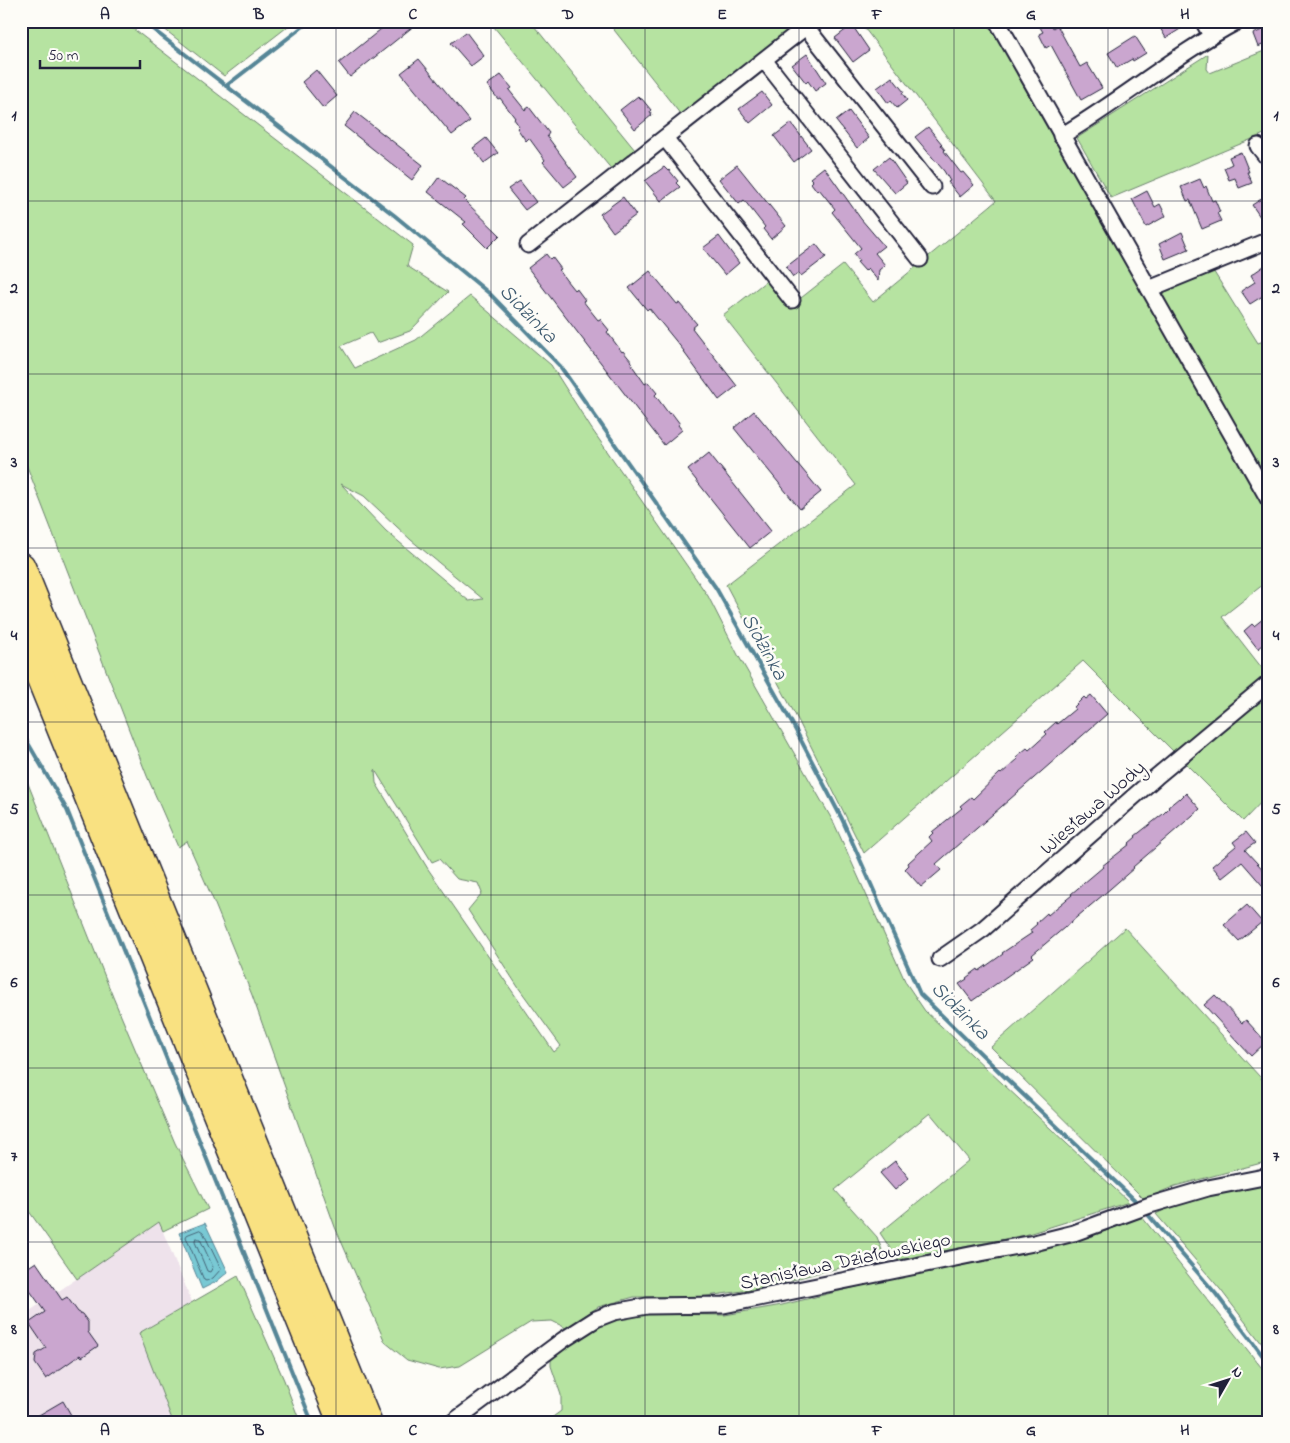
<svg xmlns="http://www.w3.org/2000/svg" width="1290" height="1443" font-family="'Indie Flower',sans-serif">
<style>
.built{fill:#eee2eb}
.green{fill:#b6e3a1;stroke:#6c826e;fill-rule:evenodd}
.water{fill:#79c9d4;stroke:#568697}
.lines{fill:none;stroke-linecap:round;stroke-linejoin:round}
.shore{stroke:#456578;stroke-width:1}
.stream{stroke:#568697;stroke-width:4}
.building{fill:#caa6cf;stroke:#22223b}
.minor-casing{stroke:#22223b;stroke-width:19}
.motorway-casing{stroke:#22223b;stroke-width:31}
.minor{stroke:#fdfcf7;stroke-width:15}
.motorway{stroke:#f9e181;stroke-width:28}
.grid{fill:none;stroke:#22223b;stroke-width:1;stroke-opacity:0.55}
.labels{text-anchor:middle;stroke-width:5;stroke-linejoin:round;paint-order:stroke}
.street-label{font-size:20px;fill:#22223b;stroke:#fdfcf7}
.water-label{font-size:21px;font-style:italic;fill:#405c71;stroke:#fdfcf7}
.neatline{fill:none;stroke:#22223b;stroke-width:2}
.grid-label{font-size:16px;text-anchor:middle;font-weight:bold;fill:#22223b}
</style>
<rect width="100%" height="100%" fill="#fdfcf7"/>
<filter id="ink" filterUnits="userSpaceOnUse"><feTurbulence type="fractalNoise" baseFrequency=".02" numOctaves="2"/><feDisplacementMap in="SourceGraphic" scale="10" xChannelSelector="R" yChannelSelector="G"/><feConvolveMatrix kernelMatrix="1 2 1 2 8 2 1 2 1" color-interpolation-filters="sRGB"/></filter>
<g filter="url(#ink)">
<!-- built -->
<path class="built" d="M159,1222l33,80 -53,31 34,89h-152v-105z"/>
<!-- green -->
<g class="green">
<path d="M21,21h102l290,224 -6,21 41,26 -38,39 -33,12 -6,-10 -30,13 14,22 61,-28 54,-44 81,69 40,63 117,168 30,59 96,168 72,160 19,28 204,191 -104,33 -127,25 -18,-27 89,-73 -39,-47 -95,77 42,47 8,21 -68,15 -46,13 -21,4 -50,7h-66l-36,10 -32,21 -14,-7 -21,1 -71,44 -21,3 -32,-9 -22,-18 -50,-115 -83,-232 -40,-98 -25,-56 -9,6 -31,-71 -126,-325zM341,484l23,12 47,44 72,59 -14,2 -83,-70zM375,770l57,92 7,-3 18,20 21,4 4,10 -14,17 50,77 43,59 -7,6 -126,-183 -52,-86z"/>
<path d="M154,21h141l-71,55z"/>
<path d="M489,21h41l105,129 -22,21z"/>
<path d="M607,21h194l-120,94z"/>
<path d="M859,21h130l280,494v65l-47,37 47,60v117l-26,27 -160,-160 -219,192 -66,-133 -72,-135 130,-100 -133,-170 47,-37 22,27 51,-40 30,37 123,-101z"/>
<path d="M1269,49v83l-158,66 -34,-60 131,-84 -1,15 3,4z"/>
<path d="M1212,269l46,74 11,-4v148l-68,-119 -38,-72v-6z"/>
<path d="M21,766l92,231 62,146 33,66 -45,22 -4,-9 -82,57 -56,-79z"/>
<path d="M1125,928l144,159v74l-94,25 -31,13 -153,-152z"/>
<path d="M1269,1183v170l-49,-64 -64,-75 26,-13z"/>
<path d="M1142,1217l127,160v45h-723l15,-11v-16l-10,-29v-6l6,-9 37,-23 22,-10 19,-4 90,1 57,-10 95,-23 153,-30 62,-16z"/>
<path d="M238,1276l46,104 16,42h-127l-34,-89z"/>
</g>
<!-- water -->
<path class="water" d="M205,1223l23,49 -12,10 -14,7 -23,-56z"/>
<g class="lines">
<!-- shore -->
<g class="shore">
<path d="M200,1230l3,2 18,37 -8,9 -7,3 -2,-1 -18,-43 1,-2z"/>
<path d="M196,1238l4,1 13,28 -3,5 -3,-1 -12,-29z"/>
</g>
<!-- stream -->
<g class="stream">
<path d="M142,21l252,194 96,79 70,72 156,222 77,137 49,94 78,175 92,90 128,121"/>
<path d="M226,86l84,-65"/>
<path d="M21,731l46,79 245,612"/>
<path d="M1144,1210l72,84 53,70"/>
</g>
</g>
<!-- building -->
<g class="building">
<path d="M391,21h29l-70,56 -11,-14z"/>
<path d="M1036,21h14l3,7 4,-3 23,42 7,-4 15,25 -21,12 -30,-55 -5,3 -7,-14 4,-2z"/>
<path d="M1156,21h37l-27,17z"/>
<path d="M852,25l17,25 -16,12 -18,-24z"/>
<path d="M1269,27v15l-11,5 -5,-13z"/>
<path d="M466,32l18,24 -13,10 -20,-23z"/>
<path d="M1135,36l11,17 -13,8 -1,-2 -15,9 -9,-15z"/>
<path d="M807,54l19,29 -11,8 -7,-10 -2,2 -14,-18z"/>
<path d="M419,59l51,62 -18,14 -51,-62z"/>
<path d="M316,70l21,26 -14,12 -21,-26z"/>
<path d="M501,75l11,13 -3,2 16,20 4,-3 20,26 -2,3 30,41 -13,10 -21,-25 2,-2 -16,-22 -3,3 -9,-13 2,-2 -5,-7 1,-1 -15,-20 -2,1 -11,-14z"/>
<path d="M892,77l12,15 -2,1 5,7 -10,8 -6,-7 -3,2 -11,-15z"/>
<path d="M762,92l10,13 -22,18 -11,-14z"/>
<path d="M638,96l3,3h1l9,11 -1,1 2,4 -17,14 -15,-19z"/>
<path d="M849,111l20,27 -12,10 -21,-27z"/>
<path d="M355,112l68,53 -11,15 -68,-54z"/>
<path d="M791,123l20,26 -17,13 -20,-26z"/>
<path d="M928,127l14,17 -1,1 4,5 -1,1 17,22 2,-1 11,13 -14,12 -12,-15 2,-1 -6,-10 -29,-34z"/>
<path d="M486,138l12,15 -14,10 -11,-15z"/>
<path d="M1241,152l8,20h-2l5,11 -13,5 -4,-10 -6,2 -5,-12 8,-4 -3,-7z"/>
<path d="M889,157l18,26 -12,10 -21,-24z"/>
<path d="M737,165l49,61 -15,13 -8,-10 2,-2 -21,-27 -5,4 -20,-25z"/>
<path d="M664,167l4,4 1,-1 9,11 -2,2 4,4 -19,14 -16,-20z"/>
<path d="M824,167l37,52 23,27 -9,7 10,12 -6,5 -1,11 -10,-13 -3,3 -8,-9 2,-1 -5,-7 7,-6 -29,-36 3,-3 -16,-20 -2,2 -6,-8 2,-2 -3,-3z"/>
<path d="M439,177l27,21 -2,2 36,35 -13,13 -24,-24 3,-2 -38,-30z"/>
<path d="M1200,179l4,9 2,-2 6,15 3,-1 5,12 -3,1 4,8 -19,8 -12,-29 -3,1 -6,-14z"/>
<path d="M520,181l16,21 -11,8 -17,-21z"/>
<path d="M1147,191l8,16 5,-3 6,12 -20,11 -14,-28z"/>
<path d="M1269,194v36l-17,-25z"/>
<path d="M623,197l13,18 -23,17 -13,-18z"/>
<path d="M1182,232l7,17 -24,10 -6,-15z"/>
<path d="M719,236l20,27 -14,12 -22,-27z"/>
<path d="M816,244l10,13 -25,19 -2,-3 -6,4 -7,-10z"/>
<path d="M546,254l4,5 2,-2 9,12 -2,1 7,10 8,10 2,-2 9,12 -2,1 7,9 8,10 2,-1 9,11 -2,2 15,20 1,-1 9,11 -1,2 14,20 3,-2 9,11 -2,2 14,19 2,-2 9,12 -2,1 4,5 -18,15 -136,-177z"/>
<path d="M1264,266l5,7v19l-19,12 -9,-13 14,-9 -4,-7z"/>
<path d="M650,271l27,33 2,-1 18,21 -5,4 45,58 -18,14 -36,-49h1l-35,-43 -2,2 -18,-22z"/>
<path d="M754,411l67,81 -21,17 -66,-81z"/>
<path d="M709,453l62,78 -21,17 -62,-78z"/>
<path d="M1269,614v26l-11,9 -14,-18 8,-7 2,2z"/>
<path d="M1091,695l16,19 -171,150 5,6 -20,17 -16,-18 4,-4 -1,-2 24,-22 -3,-4 4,-4 -1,-1 30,-24 -2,-2 11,-9 2,2 27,-26 1,1 17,-15 -2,-2 11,-9 2,2 18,-16 -2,-2 11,-10 1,2 18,-15 -1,-2 10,-10 2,2z"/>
<path d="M1186,793l14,16 -67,58 1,1 -31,27 -71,60 2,2 -62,44 -13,-17 8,-5 -1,-1 12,-9 1,2 7,-5 17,-12 -1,-1 30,-20 -2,-3 7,-6 -1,-1 11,-10 1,2 7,-6 17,-14 -1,-1 32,-27 -1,-1 28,-22 -1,-1 7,-6 -1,-1 28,-22 6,-6 -1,-1 11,-9 1,1z"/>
<path d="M1246,832l9,11 -10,7 24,26v17l-27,-31 -20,16 -10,-12 24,-20 -3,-4z"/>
<path d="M1247,905l15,17 -23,19 -15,-16z"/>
<path d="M1215,995l27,28 4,-3 20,22 -15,14 -47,-51z"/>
<path d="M895,1161l14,17 -14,12 -15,-17z"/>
<path d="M36,1262l26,38 5,-3 11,15 4,2 6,8v10l10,14 -16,11 -2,-2 -34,24 -11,-16 1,-9 10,-6 -17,-25 16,-11 -24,-34v-6z"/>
<path d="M63,1401l12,21h-48z"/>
</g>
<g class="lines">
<defs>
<g id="minor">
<path d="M997,21l272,479"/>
<path d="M1203,21l8,14"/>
<path d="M806,27l126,160"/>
<path d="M764,60l156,199"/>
<path d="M1061,136c61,-36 115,-82 177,-115"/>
<path d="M665,138l127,162"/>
<path d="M1258,146l11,14"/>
<path d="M528,245l285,-224"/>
<path d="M1149,289l120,-49"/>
<path d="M940,959l43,-30 173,-152 113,-94"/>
<path d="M453,1422l110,-82 33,-21 18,-7 33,-6 77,-1 246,-50 64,-12 40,-10 76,-28 58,-17 61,-12"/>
</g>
<g id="motorway">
<path d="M21,567l346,855"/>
<path d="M21,629l321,793"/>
</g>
</defs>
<!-- minor casing -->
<use href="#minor" class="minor-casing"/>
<!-- motorway casing -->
<use href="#motorway" class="motorway-casing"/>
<!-- minor -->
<use href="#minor" class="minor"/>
<!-- motorway -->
<use href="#motorway" class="motorway"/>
</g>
</g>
<!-- grid -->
<path class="grid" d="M182,21v1401M336,21v1401M491,21v1401M645,21v1401M799,21v1401M954,21v1401M1108,21v1401M21,201h1248M21,374h1248M21,548h1248M21,722h1248M21,895h1248M21,1068h1248M21,1242h1248"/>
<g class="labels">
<!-- street labels -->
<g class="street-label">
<text transform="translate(1092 807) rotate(-41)" y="7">Wiesława Wody</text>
<text transform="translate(845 1260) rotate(-12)" y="7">Stanisława Działowskiego</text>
</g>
<!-- water labels -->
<g class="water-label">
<text transform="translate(529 313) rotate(46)" y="7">Sidzinka</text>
<text transform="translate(765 646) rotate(61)" y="7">Sidzinka</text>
<text transform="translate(961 1010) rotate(45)" y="7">Sidzinka</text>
</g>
</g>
<!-- margin -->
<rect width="1290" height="1443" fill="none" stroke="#fdfcf7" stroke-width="55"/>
<!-- north arrow -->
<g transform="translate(1228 1380) rotate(51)" stroke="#fdfcf7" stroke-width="4" paint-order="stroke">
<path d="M0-4L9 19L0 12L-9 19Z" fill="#22223b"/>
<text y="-8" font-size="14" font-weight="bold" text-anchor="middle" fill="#22223b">N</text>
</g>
<!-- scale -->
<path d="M40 60v8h100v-8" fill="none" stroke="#22223b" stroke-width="2.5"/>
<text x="48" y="60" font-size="15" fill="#22223b" stroke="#fdfcf7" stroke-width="4" paint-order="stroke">50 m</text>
<rect x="28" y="28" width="1234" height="1388" class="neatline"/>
<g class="grid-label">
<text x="105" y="19">A</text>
<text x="259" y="19">B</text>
<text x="413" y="19">C</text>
<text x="568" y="19">D</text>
<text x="722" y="19">E</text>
<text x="877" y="19">F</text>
<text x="1031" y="19">G</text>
<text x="1185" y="19">H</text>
<text x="14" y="120">1</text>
<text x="1276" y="120">1</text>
<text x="14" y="293">2</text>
<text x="1276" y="293">2</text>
<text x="14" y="467">3</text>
<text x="1276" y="467">3</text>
<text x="14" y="640">4</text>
<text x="1276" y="640">4</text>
<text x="14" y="814">5</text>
<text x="1276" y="814">5</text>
<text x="14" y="987">6</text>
<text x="1276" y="987">6</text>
<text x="14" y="1161">7</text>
<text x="1276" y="1161">7</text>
<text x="14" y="1334">8</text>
<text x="1276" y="1334">8</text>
<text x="105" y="1435">A</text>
<text x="259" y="1435">B</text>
<text x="413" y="1435">C</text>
<text x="568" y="1435">D</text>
<text x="722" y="1435">E</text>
<text x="877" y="1435">F</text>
<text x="1031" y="1435">G</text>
<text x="1185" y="1435">H</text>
</g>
</svg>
